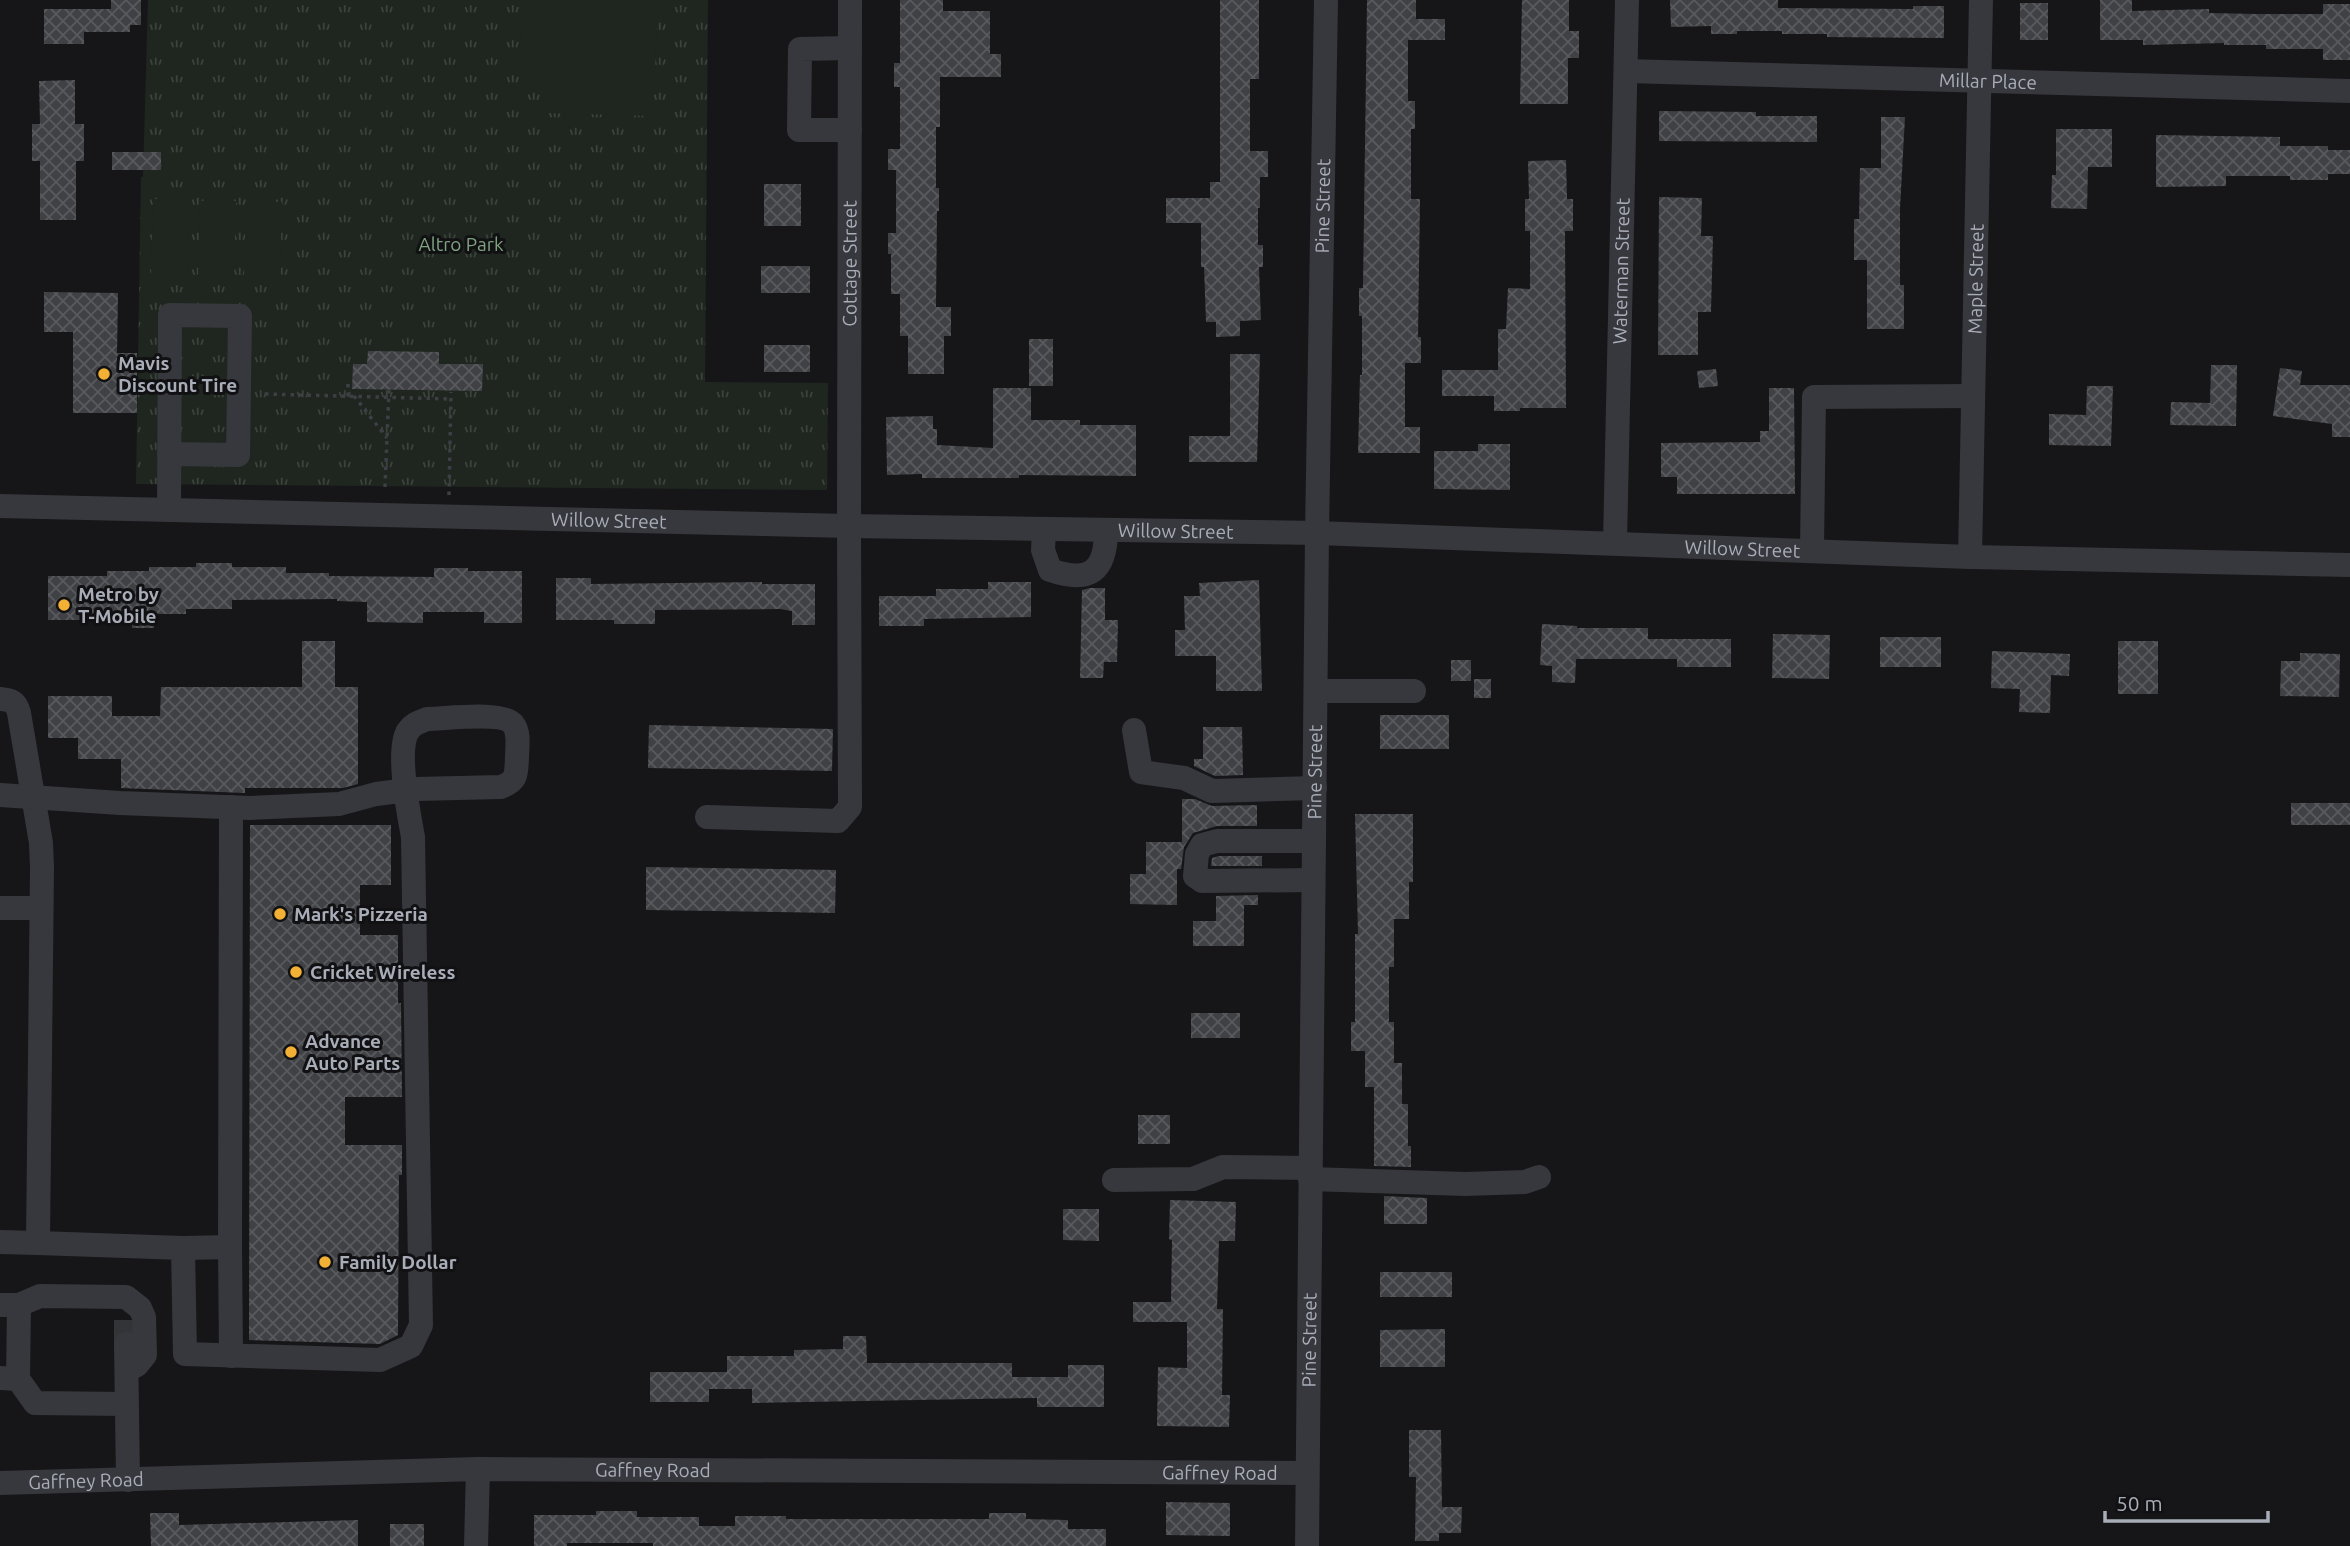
<svg xmlns="http://www.w3.org/2000/svg" width="2350" height="1546" font-family="Ubuntu,sans-serif">
<style>
.park{fill:url(#park-tufts)}
.garden{fill:#1e261f}
.building{fill:url(#building-cross-hatch)}
.lines{fill:none;stroke-linecap:round;stroke-linejoin:round}
.minor-tunnel{stroke:#333438;stroke-width:24;stroke-dasharray:24 12;stroke-linecap:butt}
.path{stroke:#3d3f44;stroke-width:3.5;stroke-dasharray:3.5 5;stroke-linecap:butt}
.minor{stroke:#37383d;stroke-width:24}
.poi-dot{fill:#f2b134;stroke:#111113;stroke-width:2.5}
.labels{text-anchor:middle;stroke-width:6;stroke-linejoin:round;paint-order:stroke}
.street-label{font-size:19px;fill:#a8adb8;stroke:#111113}
.park-label{font-size:19px;fill:#7fa381;stroke:#111113}
.poi-label{font-size:19px;font-weight:bold;fill:#a8adb8;stroke:#111113;text-anchor:start}
</style>
<defs>
<pattern id="park-tufts" width="24" height="20" patternUnits="userSpaceOnUse" patternTransform="scale(1.75)"><rect width="24" height="20" fill="#1e261f"/><path d="M3 7l-1-3M5 7V3M7 7l1-3M15 17l-1-3M17 17v-4M19 17l1-3" fill="none" stroke="#3c433d"/></pattern>
<pattern id="building-cross-hatch" width="8" height="8" patternUnits="userSpaceOnUse" patternTransform="scale(1.75)"><rect width="8" height="8" fill="#404145"/><path d="M0 0l8 8M0 8l8-8" fill="none" stroke="#595a5e"/></pattern>
</defs>
<rect width="100%" height="100%" fill="#161618"/>
<!-- park -->
<path class="park" d="M148,0h560l-3,382 123,1 -1,107 -691,-6 5,-307h2z"/>
<!-- garden -->
<g class="garden">
<path d="M524,0h134l-5,116 -105,-3 -29,-62z"/>
<path d="M153,199l36,1 -2,78 -36,-1z"/>
<path d="M200,201h36l-2,78 -36,-1z"/>
<path d="M246,201l36,1 -2,78 -36,-1z"/>
</g>
<!-- building -->
<g class="building">
<path d="M111,0h30v25h-11v7h-46v12h-40v-35h67z"/>
<path d="M900,0h43v11h47v43h11v23h-61v50h-4v61h3v23h-2l-1,96h15v29h-7v38h-36v-38h-8v-42h-9v-40h-3v-21h8v-63h-8v-21h12v-62h-6v-24h6z"/>
<path d="M1220,0h39v79h-9v72h18v26h-8v31h-2v37h5v22h-4l2,53 -21,1v15l-24,1v-15h-10l-2,-55h-3v-44h-35v-25h44v-16h10z"/>
<path d="M1367,0h49v19h29v21h-37v61h7v28h-4v70h9l-2,138h3v26h-16v64h15v26h-62l2,-78h2v-59h-3v-28h4z"/>
<path d="M1522,0h47v31h10v27h-11v46h-48z"/>
<path d="M1670,0h108v8l135,1v-3h31v32l-117,-1v-3h-45v-3h-45v3h-26v-8l-40,1z"/>
<path d="M2100,0h32v11l77,-2v4l47,1h67v-10h27v56h-27v-11h-57v-4h-42v-2l-81,2v-5h-43z"/>
<rect x="2020" y="3" width="28" height="37"/>
<path d="M75,80v44h9v37h-8v59h-36v-59h-8v-37h8l-1,-43z"/>
<path d="M1659,111l97,1v4h61v26l-158,-1z"/>
<path d="M1881,117h24l-5,91v77h4v44h-37v-69h-13v-41h5l1,-51h21z"/>
<path d="M2056,129h56v38h-24l-1,42 -36,-1 1,-33h4z"/>
<path d="M2156,135l124,2v9h48v4h22v24h-22v6h-38v-4h-64v10l-70,1z"/>
<rect x="112" y="152" width="49" height="18"/>
<path d="M1566,160l1,39h6v32h-8l1,177h-46v3h-26v-15h-52v-26h56v-41h8l2,-41 22,1v-58h-5v-32h4l-1,-38z"/>
<rect x="764" y="184" width="37" height="42"/>
<path d="M1659,197l43,1 -1,38h12l-2,76h-13v43h-40z"/>
<rect x="761" y="266" width="49" height="27"/>
<path d="M44,292l74,1 -1,60h20v60h-64v-81h-29z"/>
<rect x="1029" y="339" width="24" height="47"/>
<rect x="764" y="345" width="46" height="27"/>
<path d="M368,351l71,1v12h44l-1,27 -130,-2 1,-25h14z"/>
<path d="M1230,354h30l-3,108h-68v-26h41z"/>
<path d="M2211,365h26l-1,61 -66,-1 1,-23 39,1z"/>
<path d="M2280,368l22,3 -2,14h50v52h-18v-13l-59,-8z"/>
<path d="M1716,369l2,17 -19,2 -2,-17z"/>
<path d="M2087,386h26l-2,60 -62,-1v-31l37,1z"/>
<path d="M993,388h38v32h49v5h56v51l-117,-1v3h-97v-4l-35,1 -1,-58 47,-1v13h4v16l56,3z"/>
<path d="M1769,388h25l1,106h-118v-17h-16v-34l99,-1v-11h9z"/>
<path d="M1478,444h32v46l-76,-1v-38h44z"/>
<path d="M196,563h36v4h54v6h43v3l105,1v-9h34v3h54v52h-38v-11h-61v11l-56,-1v-20l-30,-1v-2l-105,1v9h-46v5h-32v14h-22v-12h-48v4h-36v-44h59v-5h42v-4h47z"/>
<path d="M556,578h35v6l171,-2v2h53v41h-23v-14l-12,-2 -125,1v14h-41v-4h-58z"/>
<path d="M1259,580l3,111h-46v-35h-41v-26h10l-1,-34h16l-1,-13z"/>
<path d="M988,582h43v35l-107,2v7h-45v-30h57v-7h52z"/>
<path d="M1090,588h15v32h13l-1,42h-13l-1,16h-23l2,-88z"/>
<path d="M1542,624l35,2v2h71v11h83v28h-54v-8h-101l-1,24 -23,-1v-16l-12,-1z"/>
<path d="M1773,634l57,1 -1,44 -57,-1z"/>
<rect x="1880" y="637" width="61" height="30"/>
<path d="M302,641h33v46h23v97l-15,4h-98v5l-124,-5v-29h-43v-21h-30v-42h64v20h48l1,-29h141z"/>
<rect x="2118" y="641" width="40" height="53"/>
<path d="M1992,651l78,3 -1,22 -18,-1 -1,38 -31,-1 1,-23 -29,-1z"/>
<path d="M2300,653l40,1 -1,43 -59,-1 1,-35h19z"/>
<rect x="1451" y="660" width="20" height="21"/>
<rect x="1474" y="679" width="17" height="19"/>
<rect x="1380" y="715" width="69" height="34"/>
<path d="M649,725l184,4 -1,42 -184,-3z"/>
<path d="M1203,727h39l1,48 -28,1 -21,-10v-7h9z"/>
<path d="M1182,799h13l17,7 45,-1v21h-40l-24,7 -9,14 -3,22h-4v36l-47,-1v-30h16v-32h36z"/>
<rect x="2291" y="803" width="59" height="22"/>
<path d="M1355,814h58v68h-4v37h-15v48h-5v55h5v41h8v41h6v42h3v21l-37,-1v-79h-9v-36h-14v-29h4v-88h3z"/>
<path d="M250,825h141v60h-31v50h38v68h3l1,94h-57v48h57v30h-3l-1,160 -18,9 -131,-4z"/>
<path d="M1219,856h43v10h-51l1,-8z"/>
<path d="M646,867l190,3 -1,43 -189,-3z"/>
<path d="M1258,895v10h-14v41h-51v-25h23v-25z"/>
<rect x="1191" y="1013" width="49" height="25"/>
<rect x="1138" y="1115" width="32" height="29"/>
<path d="M1384,1196l43,2v26h-43z"/>
<path d="M1170,1200l66,2 -1,39h-16l-2,68h6l-1,86h8l-1,32 -72,-1 1,-59 29,1v-46h-54v-20h38l1,-62 -3,-1z"/>
<path d="M1063,1209h36v32l-36,-1z"/>
<rect x="1380" y="1272" width="72" height="25"/>
<path d="M1445,1329v38h-65v-37z"/>
<path d="M843,1336h23l1,27h145v14h56v-12h36v42h-67v-9l-285,5v-14h-43v13h-59v-30h77v-16h67v-6l49,-1z"/>
<path d="M1409,1430h32l1,77h20l-1,26h-22v8h-24l1,-64h-7z"/>
<path d="M1166,1502l64,1v33l-64,-1z"/>
<path d="M596,1511h41v6h62v9h36v-10h51v3h203v-6h37v6l42,1v9h38v17h-453v-3h-86v3h-33v-31h62z"/>
<path d="M150,1513h29v12l179,-5v26h-207z"/>
<rect x="390" y="1524" width="34" height="22"/>
</g>
<g class="lines">
<!-- minor-tunnel -->
<path class="minor-tunnel" d="M126,1344v-29"/>
<!-- path -->
<g class="path">
<path d="M265,394l186,5"/>
<path d="M348,396v-14"/>
<path d="M354,396l33,42"/>
<path d="M385,487l4,-97"/>
<path d="M449,495l2,-103"/>
</g>
<!-- minor -->
<g class="minor">
<path id="s1" d="M1626,71l724,20"/>
<path d="M850,130h-51l1,-81 50,-1"/>
<path id="s2" d="M0,506l849,20 468,7 653,24 380,8"/>
<path d="M169,510l1,-195 70,1 -2,139 -69,-1"/>
<path d="M1044,530l-1,20 7,20c40,14 56,1 56,-40"/>
<path id="s3" d="M1615,542l12,-542"/>
<path d="M1812,550l2,-153 159,-1"/>
<path id="s4" d="M1970,557l11,-557"/>
<path d="M1316,691h98"/>
<path d="M0,699c11,1 16,2 19,14l22,130 1,25 -4,375 -38,-1"/>
<path d="M1134,730l7,42 43,6 28,13 103,-3"/>
<path d="M0,795l120,8 130,5 89,-4 37,-10 40,-5 85,-2c17,-7 15,-13 16,-30 0,-11 3,-24 -4,-33 -11,-13 -68,-5 -86,-5 -8,3 -14,5 -19,12 -12,19 1,84 5,106l8,488 -10,21 -31,14 -195,-6 -2,-106 -145,-5"/>
<path id="s5" d="M707,817l131,4 12,-14 -1,-281 1,-526"/>
<path d="M1313,880l-111,1 -7,-5 2,-22 5,-9 15,-4h97"/>
<path d="M0,908h41"/>
<path d="M1310,1179l155,5 60,-2 14,-5"/>
<path d="M1114,1180l79,-1 30,-12 87,1"/>
<path d="M230,1247l1,109"/>
<path d="M183,1248l47,-1 1,-440"/>
<path d="M0,1305h19l21,-9 86,1 14,11 4,9 1,38 -8,10 -10,5"/>
<path d="M126,1344l2,136"/>
<path d="M0,1378l18,1 17,24 91,1"/>
<path d="M18,1379l1,-74"/>
<path id="s6" d="M0,1483l478,-14 829,4"/>
<path d="M476,1546l2,-77"/>
<path id="s7" d="M1307,1546l10,-1013 9,-533"/>
</g>
</g>
<!-- markers -->
<g class="poi-dot">
<circle cx="104" cy="374" r="7"/>
<circle cx="64" cy="605" r="7"/>
<circle cx="280" cy="914" r="7"/>
<circle cx="296" cy="972" r="7"/>
<circle cx="291" cy="1052" r="7"/>
<circle cx="325" cy="1262" r="7"/>
</g>
<g class="labels">
<!-- street labels -->
<g class="street-label">
<text dy="7" stroke="none"><textPath href="#s1" startOffset="362">Millar Place</textPath></text>
<text dy="7" stroke="none"><textPath href="#s7" startOffset="1340">Pine Street</textPath></text>
<text dy="7" stroke="none"><textPath href="#s5" startOffset="693">Cottage Street</textPath></text>
<text dy="7" stroke="none"><textPath href="#s3" startOffset="271">Waterman Street</textPath></text>
<text dy="7" stroke="none"><textPath href="#s4" startOffset="278">Maple Street</textPath></text>
<text dy="7" stroke="none"><textPath href="#s2" startOffset="609">Willow Street</textPath></text>
<text dy="7" stroke="none"><textPath href="#s2" startOffset="1176">Willow Street</textPath></text>
<text dy="7" stroke="none"><textPath href="#s2" startOffset="1743">Willow Street</textPath></text>
<text dy="7" stroke="none"><textPath href="#s7" startOffset="774">Pine Street</textPath></text>
<text dy="7" stroke="none"><textPath href="#s7" startOffset="206">Pine Street</textPath></text>
<text dy="7" stroke="none"><textPath href="#s6" startOffset="653">Gaffney Road</textPath></text>
<text dy="7" stroke="none"><textPath href="#s6" startOffset="1220">Gaffney Road</textPath></text>
<text dy="7" stroke="none"><textPath href="#s6" startOffset="86">Gaffney Road</textPath></text>
</g>
<!-- park labels -->
<g class="park-label">
<text x="461" y="251">Altro Park</text>
</g>
<!-- poi labels -->
<g class="poi-label">
<text x="118" y="370">Mavis<tspan x="118" dy="22">Discount Tire</tspan></text>
<text x="78" y="601">Metro by<tspan x="78" dy="22">T-Mobile</tspan></text>
<text x="294" y="921">Mark's Pizzeria</text>
<text x="310" y="979">Cricket Wireless</text>
<text x="305" y="1048">Advance<tspan x="305" dy="22">Auto Parts</tspan></text>
<text x="339" y="1269">Family Dollar</text>
</g>
</g>
<!-- scale -->
<path d="M2105 1511v10h163v-10" fill="none" stroke="#a8adb8" stroke-width="3.5"/>
<text x="2116" y="1511" font-size="21" fill="#a8adb8" stroke="#111113" stroke-width="5" paint-order="stroke">50 m</text>
</svg>
